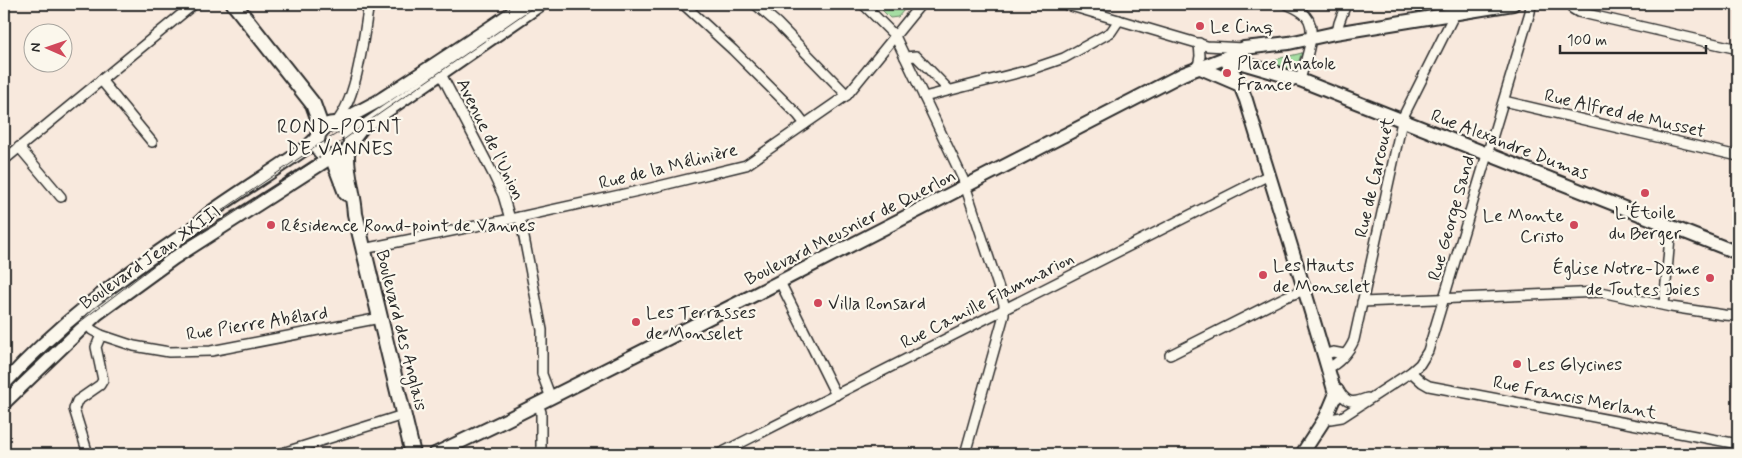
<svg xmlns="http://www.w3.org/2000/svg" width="1742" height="458" font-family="Mynerve,sans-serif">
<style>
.green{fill:#a5dda2;stroke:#688466}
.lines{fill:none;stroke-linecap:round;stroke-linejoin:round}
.street-casing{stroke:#2b2b2b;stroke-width:12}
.secondary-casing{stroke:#2b2b2b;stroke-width:16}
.primary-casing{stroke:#2b2b2b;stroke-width:18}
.street{stroke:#fbf7ec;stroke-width:9}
.secondary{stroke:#fbf7ec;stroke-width:12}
.primary{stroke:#fbf7ec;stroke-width:14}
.tram{stroke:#2b2b2b;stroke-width:1}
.poi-dot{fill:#d1495b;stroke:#fbf7ec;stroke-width:2}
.labels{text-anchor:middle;stroke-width:4.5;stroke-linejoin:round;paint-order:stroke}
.poi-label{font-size:18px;fill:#2b2b2b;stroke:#fbf7ec;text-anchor:start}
.street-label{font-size:18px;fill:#2b2b2b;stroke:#fbf7ec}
.neighbourhood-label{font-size:19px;letter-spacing:1px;fill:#2b2b2b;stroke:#fbf7ec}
</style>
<rect width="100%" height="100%" fill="#f8e9dd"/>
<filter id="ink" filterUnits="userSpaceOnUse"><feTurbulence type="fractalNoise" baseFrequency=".02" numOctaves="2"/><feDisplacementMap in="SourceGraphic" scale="10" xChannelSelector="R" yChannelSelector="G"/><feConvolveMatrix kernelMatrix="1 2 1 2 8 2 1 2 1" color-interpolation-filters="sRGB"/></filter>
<g filter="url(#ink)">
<!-- green -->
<g class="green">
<path d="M876,4h33l-11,13 -8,1z"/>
<path d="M1302,53l-6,15 -4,1 -18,-5 3,-5z"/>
</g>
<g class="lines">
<defs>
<g id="street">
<path d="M683,4l50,46 65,65 7,9"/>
<path d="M755,4l22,19 70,72"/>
<path d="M863,4l32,32 68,143 41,125v11l-39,139"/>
<path d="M1064,4l143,42 36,2"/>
<path d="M1286,4c7,3 15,6 20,12 13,14 -2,47 -6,64"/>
<path d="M1572,4l1,5 5,3 160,37"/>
<path d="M1337,33l2,-10 7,-19"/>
<path d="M905,57l11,-1 33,34"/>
<path d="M1198,67l2,-11 -1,-13"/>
<path d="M441,74l52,100 10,21 7,24"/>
<path d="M101,80l51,62"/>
<path d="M924,97l105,-27 35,-12 47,-26 8,-12"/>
<path d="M1504,101l234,55"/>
<path d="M335,124c23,-26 28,-86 34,-120"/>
<path d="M19,147l42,50"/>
<path d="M4,160l190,-156"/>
<path d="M520,217l22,113v44l9,24"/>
<path d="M363,249l157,-32 127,-28 99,-24 101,-70 74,-91"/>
<path d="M780,282l56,113"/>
<path d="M1362,302l239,-10 70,15 53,8 14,1"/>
<path d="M1664,305l7,-79"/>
<path d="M86,323l6,7 9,5 33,11 35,6 42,-1 169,-33"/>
<path d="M1170,355l115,-58 20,-7"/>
<path d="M1323,355l10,-3 11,2"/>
<path d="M1327,368c11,-3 23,-18 27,-28l49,-223 52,-104v-9"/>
<path d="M1411,372l11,10 7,4 309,58"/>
<path d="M1338,389c8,14 14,15 29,9"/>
<path d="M538,404l3,8v42"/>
<path d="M1326,417l4,2 12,-2 69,-45 9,-8 8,-13 102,-339 1,-8"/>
<path d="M88,454l-14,-45 3,-8 23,-16 3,-5 -7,-33 5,-12"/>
<path d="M279,454l124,-39"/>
<path d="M719,454l550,-279"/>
</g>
<g id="secondary">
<path d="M1225,58l75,22 438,173"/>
<path d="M1225,58l15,27 6,15c30,99 62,198 90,297"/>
<path d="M1198,67l42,18"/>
<path d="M341,125c10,-12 29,-18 42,-27 48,-31 95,-62 142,-94"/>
<path d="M352,141l10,-13 179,-124"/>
<path d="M4,384c53,-59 118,-108 184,-152 9,-6 15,-14 23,-20 31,-22 64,-42 95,-64l11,-10"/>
<path d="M4,403l93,-89 77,-56 156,-100"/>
<path d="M435,454l71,-34 250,-126 427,-220 42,-16 19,-10 45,-5 46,-10 178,-29"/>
<path d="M1302,454l24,-37 11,-26"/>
</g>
<g id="primary">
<path d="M234,4l79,100 9,25"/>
<circle cx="334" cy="141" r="17"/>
<path d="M347,153c-1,21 7,41 8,61l58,240"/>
<path d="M333,159l13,34"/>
</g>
</defs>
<!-- street casing -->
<use href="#street" class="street-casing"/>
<!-- secondary casing -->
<use href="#secondary" class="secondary-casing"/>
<!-- primary casing -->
<use href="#primary" class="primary-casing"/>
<!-- street -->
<use href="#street" class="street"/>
<!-- secondary -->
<use href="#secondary" class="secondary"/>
<!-- primary -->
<use href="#primary" class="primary"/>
<!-- tram -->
<g class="tram">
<path d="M183,237l134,-91 47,-29"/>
<path d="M4,395l31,-32 37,-35 101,-77 55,-34 95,-62 49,-36 166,-115"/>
</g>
</g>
</g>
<!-- markers -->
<g class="poi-dot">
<circle cx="1200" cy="26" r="5"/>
<circle cx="1227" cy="73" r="5"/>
<circle cx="1645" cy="193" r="5"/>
<circle cx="271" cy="225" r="5"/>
<circle cx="1574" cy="225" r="5"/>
<circle cx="1263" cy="275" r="5"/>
<circle cx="1710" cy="278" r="5"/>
<circle cx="818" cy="303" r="5"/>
<circle cx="636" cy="322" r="5"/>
<circle cx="1517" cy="364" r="5"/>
</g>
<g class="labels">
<!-- poi labels -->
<g class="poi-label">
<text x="1210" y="32">Le Cinq</text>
<text x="1237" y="69">Place Anatole<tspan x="1237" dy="21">France</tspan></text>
<text x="1645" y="218" text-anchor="middle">L'Étoile<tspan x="1645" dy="21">du Berger</tspan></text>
<text x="1564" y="221" text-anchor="end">Le Monte<tspan x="1564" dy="21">Cristo</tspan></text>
<text x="281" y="231">Résidence Rond-point de Vannes</text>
<text x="1273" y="271">Les Hauts<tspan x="1273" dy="21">de Monselet</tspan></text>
<text x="1700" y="274" text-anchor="end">Église Notre-Dame<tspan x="1700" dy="21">de Toutes Joies</tspan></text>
<text x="828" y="309">Villa Ronsard</text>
<text x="646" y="318">Les Terrasses<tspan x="646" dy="21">de Monselet</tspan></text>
<text x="1527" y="370">Les Glycines</text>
</g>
<!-- street labels -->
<g class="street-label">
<text transform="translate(1625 113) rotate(13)" y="6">Rue Alfred de Musset</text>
<text transform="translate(491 139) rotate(64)" y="6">Avenue de l'Union</text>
<text transform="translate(1510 144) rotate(21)" y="6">Rue Alexandre Dumas</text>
<text transform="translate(668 166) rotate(-14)" y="6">Rue de la Mélinière</text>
<text transform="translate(1374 177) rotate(-77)" y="6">Rue de Carcouët</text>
<text transform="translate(1451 218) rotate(-74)" y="6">Rue George Sand</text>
<text transform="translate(850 227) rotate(-27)" y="6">Boulevard Meusnier de Querlon</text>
<text transform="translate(150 257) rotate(-35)" y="6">Boulevard Jean XXIII</text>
<text transform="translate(987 300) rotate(-27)" y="6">Rue Camille Flammarion</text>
<text transform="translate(257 323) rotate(-9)" y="6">Rue Pierre Abélard</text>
<text transform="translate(402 330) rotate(76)" y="6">Boulevard des Anglais</text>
<text transform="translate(1575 397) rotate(11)" y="6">Rue Francis Merlant</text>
</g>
<!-- neighbourhood labels -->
<g class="neighbourhood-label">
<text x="340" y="133">ROND-POINT<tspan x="340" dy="22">DE VANNES</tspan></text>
</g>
</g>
<!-- margin -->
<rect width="1742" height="458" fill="none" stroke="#fbf7ec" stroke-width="20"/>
<rect x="10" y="10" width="1722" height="438" fill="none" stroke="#2b2b2b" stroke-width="2" filter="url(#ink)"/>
<!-- north arrow -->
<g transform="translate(48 48) rotate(272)"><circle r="24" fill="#fbf7ec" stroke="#a8a59f"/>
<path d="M0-4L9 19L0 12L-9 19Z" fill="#d1495b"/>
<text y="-8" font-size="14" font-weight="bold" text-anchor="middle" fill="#2b2b2b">N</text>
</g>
<!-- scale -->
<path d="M1560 45v8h146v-8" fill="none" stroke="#2b2b2b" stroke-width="2.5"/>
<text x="1567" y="45" font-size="15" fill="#2b2b2b" stroke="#fbf7ec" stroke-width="4" paint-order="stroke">100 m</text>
</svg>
